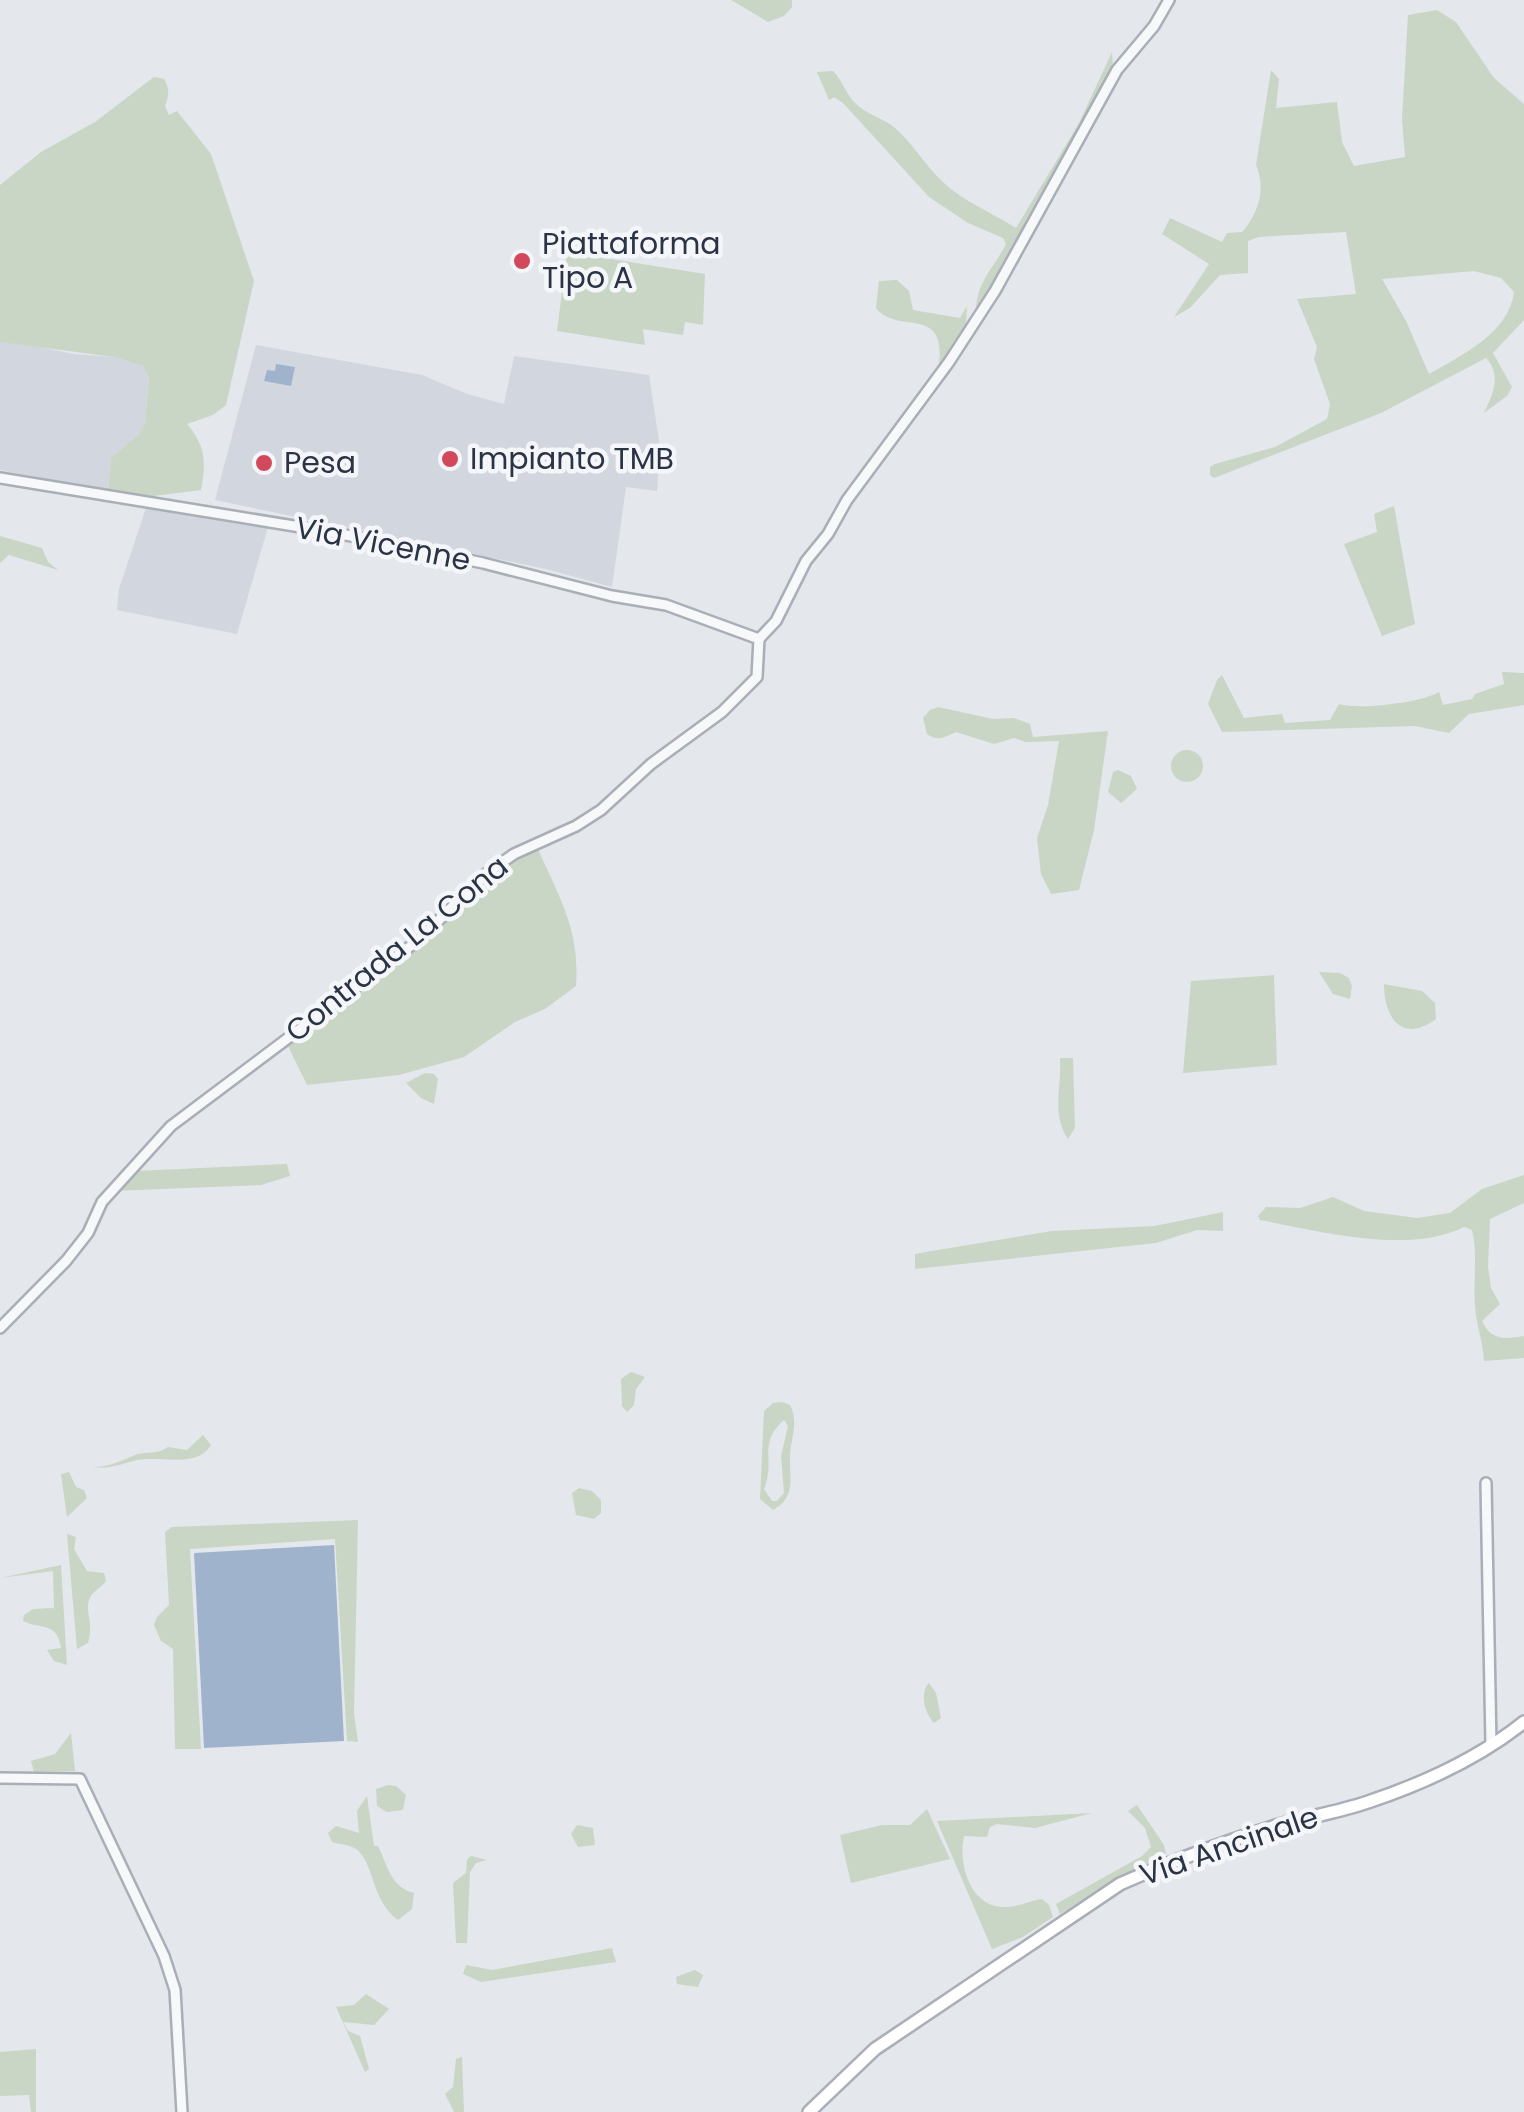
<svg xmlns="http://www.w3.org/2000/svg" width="1524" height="2112" font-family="Poppins,sans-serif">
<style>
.built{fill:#d2d6de}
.green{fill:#c9d6c5;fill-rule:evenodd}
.water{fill:#9fb4cc}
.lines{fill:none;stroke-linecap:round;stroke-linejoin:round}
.minor-casing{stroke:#a9aeb7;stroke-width:14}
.secondary-casing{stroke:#a9aeb7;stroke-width:16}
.minor{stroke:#f7f8fa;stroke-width:9}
.secondary{stroke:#fff;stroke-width:11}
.poi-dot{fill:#d1495b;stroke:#f4f6f9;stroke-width:4}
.labels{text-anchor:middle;stroke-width:9;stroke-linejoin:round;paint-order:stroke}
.poi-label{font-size:30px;fill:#2b3445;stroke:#f4f6f9;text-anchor:start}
.street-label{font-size:30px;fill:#2b3445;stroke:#f4f6f9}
</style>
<rect width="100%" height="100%" fill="#e4e7ec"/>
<!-- built -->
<g class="built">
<path d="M0,339l74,15 40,3 29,9 6,10 -4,47 -7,12 -27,23 -3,33 -108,-21z"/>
<path d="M256,345l166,30 45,19 37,10 10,-48 135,19 11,72 -3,44 -31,-4 -14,100 -66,-18 -331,-69z"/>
<path d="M146,508l122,19 -31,107 -120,-24 2,-21z"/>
</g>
<!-- green -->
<g class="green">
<path d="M731,0h61v7l-8,9 -16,6z"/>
<path d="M1437,10l19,12 38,56 30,26v216l-31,33 19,34 -5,9 -23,17c9,-19 18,-38 2,-55l-105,55 -167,65 -4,-3v-8l5,-3 60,-17 52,-28 3,-15 -16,-45 3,-12 -20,-48 59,-5 -10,-62 -87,5 -11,4v32l-28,2 -30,33 -16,9 35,-53 -47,-30 8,-16 52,24 5,-9 15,-1c17,-19 24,-44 14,-67l15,-95 8,9 -3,29 61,-6 5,40 12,24 51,-9 -3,-38 6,-104zM1474,271l27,7 13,14c-5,41 -52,63 -85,82l-23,-53 -24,-42z"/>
<path d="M1112,52l1,15 -9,20 -61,104 -18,40 -49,82c0,-31 16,-42 30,-69l-3,-6 -35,-15 -39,-26 -86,-94 -9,-6 -5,3 -12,-28 16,-1c10,10 13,23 22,32 12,12 28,15 40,25 18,16 30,37 47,53 20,20 51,32 74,47l63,-105z"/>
<path d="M154,77l10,2c6,11 5,16 1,27l4,9 8,-4 34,43 43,127 -28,124 -13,10 -26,9c19,22 19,39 14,66l-48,6 -45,-5 3,-33 27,-23 7,-12 4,-46 -6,-11 -29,-9 -114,-15v-157l41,-33 54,-30z"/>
<path d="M567,252l138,22 -2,51 -18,-3 -2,13 -40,-6 2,16 -88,-14z"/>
<path d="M897,280l12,11 4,19 47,8 7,-12 -1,20 -27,40c8,-63 -41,-30 -63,-58l3,-27z"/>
<path d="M1394,506l21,118 -33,12 -38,-92 33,-12 -3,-18z"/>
<path d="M0,536l42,12 6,14 10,8 -49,-15 -9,8z"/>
<path d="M1502,672l22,1v32l-55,9 -20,19 -34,-7 -193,6 -14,-28 9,-24 5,-5 22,43 38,-4 3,9 45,-3 9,-16c20,6 82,-1 100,-12l4,13 29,-6 3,-5 29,-10z"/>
<path d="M938,707l55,12 21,-1 16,6 3,13 75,-6 -14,99 -15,60 -28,4 -10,-20 -4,-36 11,-33 11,-64 -33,1 -12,-4 -20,6 -38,-12c-11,5 -18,10 -29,2l-4,-16 7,-8z"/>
<circle cx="1187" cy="766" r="16"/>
<path d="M1118,770l13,6 6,13 -16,14 -13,-11 5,-20z"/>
<path d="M538,849c22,50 42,81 38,137l-31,23 -30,13 -51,35 -65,18 -92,10 -20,-41 133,-100 69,-68z"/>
<path d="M1319,972l21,1 9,5 3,8 -2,13 -17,-5z"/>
<path d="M1274,975l3,90 -94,8 8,-92z"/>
<path d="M1384,984l38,7 13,12 1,16c-34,25 -52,-1 -52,-35z"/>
<path d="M1060,1058h13l2,70 -7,11c-17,-25 -6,-52 -8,-81z"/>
<path d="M425,1073l9,1 4,5 -4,25 -13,-6 -15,-15z"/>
<path d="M287,1164l3,12 -29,9 -149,6 23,-20z"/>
<path d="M1524,1175v28l-34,16 -2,48 3,21 9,16 -18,17c9,20 23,18 42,15v22l-40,3c-1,-20 -8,-36 -9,-56 -2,-25 3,-51 -3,-75l-8,-3c-56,28 -145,4 -204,-7l-2,-4 8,-9 34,1 33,-11 31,14 53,7 33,-5 32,-24z"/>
<path d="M1223,1212v19l-26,-1 -41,13 -241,26v-15l17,-3 120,-20 103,-5z"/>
<path d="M631,1372l14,5 -9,12 -2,16 -7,7 -5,-6 -1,-27z"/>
<path d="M782,1402l8,3c10,19 -1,36 0,56 0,20 5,37 -17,49l-13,-11 4,-88 9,-8zM784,1420l4,6 -7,30 3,37 -7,8h-5l-8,-12c12,-29 -7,-45 20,-69z"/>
<path d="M203,1435l8,10c-15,25 -54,9 -78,16 -15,4 -23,8 -40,6 16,0 28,-6 42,-12 12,-4 22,0 33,-8l19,3z"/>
<path d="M69,1472l7,15 8,3 3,8 -20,19 -6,-43z"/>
<path d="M579,1488l13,3 9,9v13l-7,6 -18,-4 -4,-22z"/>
<path d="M358,1520l-4,193 4,29 -11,-1 -12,-202 -145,10 11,200h-26l-2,-100 -12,-8 -7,-16 3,-8 12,-12 -4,-73 7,-5z"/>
<path d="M67,1534l9,3 -2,12 13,22 17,2 2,8c-5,7 -15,11 -17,19 -4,12 5,23 -1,43l-11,6z"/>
<path d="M61,1565l6,100 -13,-4 -7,-11 14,-2c-4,-27 -20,-18 -38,-27l1,-6 9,-6 21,-1 -1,-37 -53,7z"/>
<path d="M929,1683l7,10 5,25 -7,5c-9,-9 -15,-30 -5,-40z"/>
<path d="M71,1733l4,38 -41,1 -3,-11 24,-7z"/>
<path d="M388,1785l8,1 10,9 -3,15 -16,2 -10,-6 -1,-17z"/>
<path d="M367,1796l7,50h4c9,18 13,42 36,47l-2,16 -14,11c-28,-21 -23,-57 -42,-71 -6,-4 -17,-5 -24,-7l-4,-9 8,-7 23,7 -2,-22z"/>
<path d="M1137,1805l27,40 2,9 -47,23 -59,37 -4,-10 86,-48 9,-9 -6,-19 -17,-17z"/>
<path d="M927,1809l23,50 -99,24 -11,-48 42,-10h28z"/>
<path d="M1092,1813l-57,15 -38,-4 -7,3 -3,10 -23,-1c-6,26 5,69 38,71 13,1 27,-6 40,-8l7,6 4,12 -30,20 -31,12 -55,-128z"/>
<path d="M577,1825l16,3 2,17 -17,2 -7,-13z"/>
<path d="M471,1856l16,4 -11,3 -6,9 -3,71h-11l-3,-60 13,-10 1,-13z"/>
<path d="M612,1948l4,14 -135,20 -18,-8 3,-9 26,5z"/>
<path d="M695,1970l8,5 -5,12 -21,-3 -1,-7z"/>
<path d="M366,1994l23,15 -15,16 -31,-3 5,9 12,5 9,33 -4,3 -29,-65 18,-2z"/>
<path d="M36,2049v63h-5l-2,-17 -29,1v-44z"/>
<path d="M462,2057l2,55h-10l-9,-18 8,-7 3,-28z"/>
</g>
<!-- water -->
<g class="water">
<path d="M276,364l19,3 -4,19 -27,-5 3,-11 8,1z"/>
<path d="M334,1545l10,196 -140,7 -10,-195z"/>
</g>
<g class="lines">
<defs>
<g id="minor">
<path d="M0,478l331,54 152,31 129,33 54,9 93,34"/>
<path d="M759,639l17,-18 30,-60 22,-27 19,-34 102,-138 46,-71 122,-221 37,-44 15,-26"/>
<path d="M0,1328l66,-67 22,-28 14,-31 69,-76 249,-187 63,-63 31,-22 62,-28 25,-16 50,-46 71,-52 35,-35 2,-38"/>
<path d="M1486,1483l5,262"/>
<path d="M0,1778l80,1 84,177 11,34 7,122"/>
</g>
<path id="secondary" d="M809,2112l66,-63 245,-165c52,-23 105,-42 159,-59 29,-8 60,-13 89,-23 54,-18 111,-44 156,-80"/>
</defs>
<!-- minor casing -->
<use href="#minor" class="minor-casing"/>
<!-- secondary casing -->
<use href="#secondary" class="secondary-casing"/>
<!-- minor -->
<use href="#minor" class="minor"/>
<!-- secondary -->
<use href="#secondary" class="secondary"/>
</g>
<!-- markers -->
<g class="poi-dot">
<circle cx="522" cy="261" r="10"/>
<circle cx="450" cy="459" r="10"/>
<circle cx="264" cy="463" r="10"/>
</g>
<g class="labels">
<!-- poi labels -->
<g class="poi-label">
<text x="542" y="254">Piattaforma<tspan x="542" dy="34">Tipo A</tspan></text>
<text x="470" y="469">Impianto TMB</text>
<text x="284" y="473">Pesa</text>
</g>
<!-- street labels -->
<g class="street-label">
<text transform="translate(383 544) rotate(11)" y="10">Via Vicenne</text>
<text transform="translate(397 949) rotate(-39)" y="10">Contrada La Cona</text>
<text transform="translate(1229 1846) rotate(-19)" y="10">Via Ancinale</text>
</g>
</g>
</svg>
